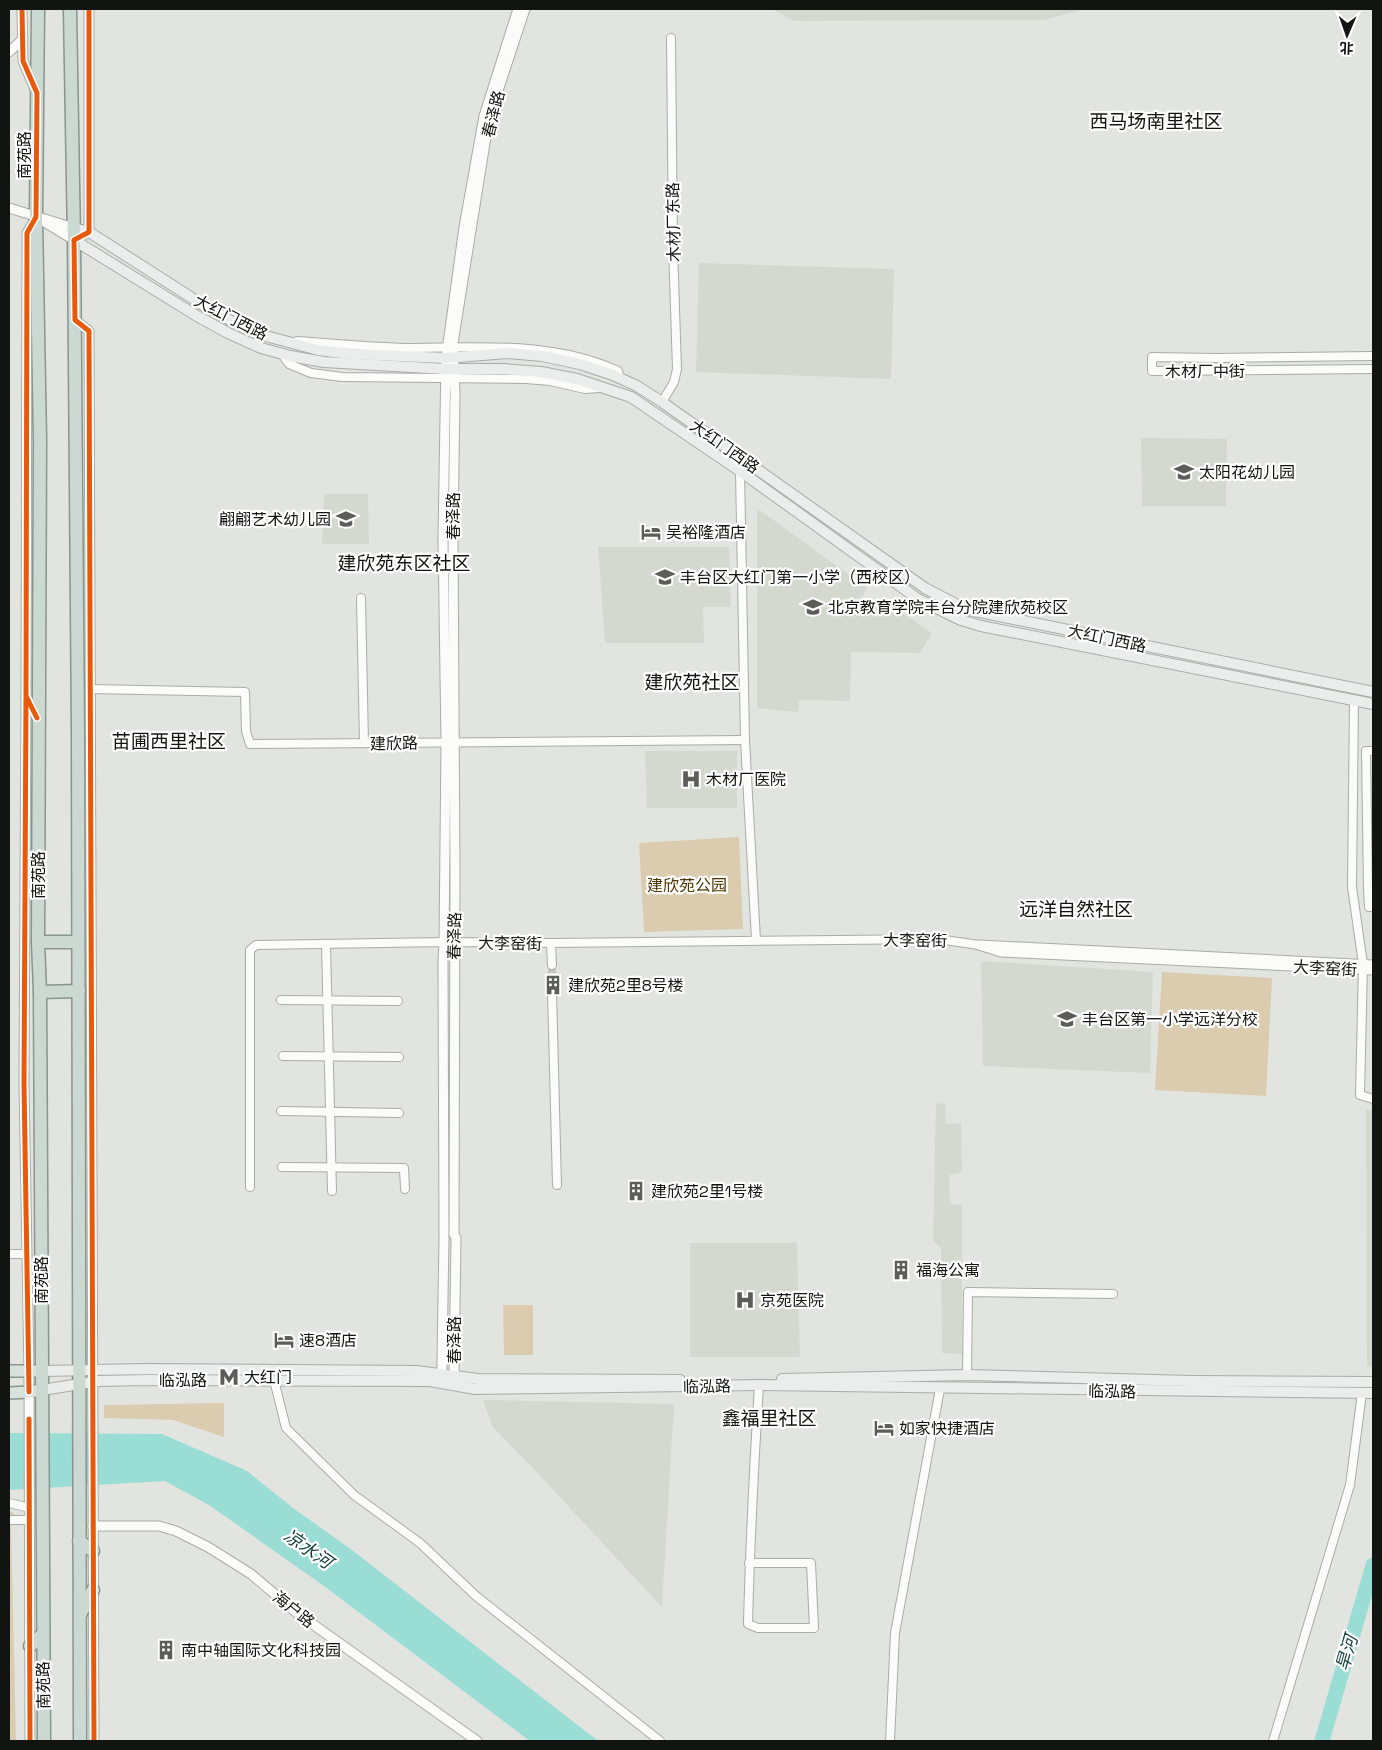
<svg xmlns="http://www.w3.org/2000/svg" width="1382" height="1750" font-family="'Space Grotesk','Noto Sans SC',sans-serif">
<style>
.built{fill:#d3d9cf}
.green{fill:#dcccaf}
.water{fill:#99ddd4}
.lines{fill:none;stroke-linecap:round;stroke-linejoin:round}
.river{stroke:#99ddd4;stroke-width:15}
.minor-tunnel{stroke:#c3c5c1;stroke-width:8;stroke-dasharray:8 4;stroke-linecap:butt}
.minor-casing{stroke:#aaaca8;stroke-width:10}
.tertiary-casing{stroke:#aaaca8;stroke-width:11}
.secondary-casing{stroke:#aaaca8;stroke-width:12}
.primary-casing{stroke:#88968e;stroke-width:14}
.trunk-casing{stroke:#88968e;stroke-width:15}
.minor{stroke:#fbfbfa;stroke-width:8}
.tertiary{stroke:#fbfbfa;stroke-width:9}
.secondary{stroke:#eaedeb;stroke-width:10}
.primary{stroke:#d8e1dc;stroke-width:11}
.trunk{stroke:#ccd8d2;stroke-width:12}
.cycleway-casing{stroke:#fff;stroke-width:8}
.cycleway{stroke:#e8590c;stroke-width:5}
.labels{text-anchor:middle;stroke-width:4.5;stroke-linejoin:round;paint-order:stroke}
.street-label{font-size:16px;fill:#121411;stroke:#fff}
.poi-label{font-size:16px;fill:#121411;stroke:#fff;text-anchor:start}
.park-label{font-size:16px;fill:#4d3400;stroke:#fff}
.water-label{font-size:18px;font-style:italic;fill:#123f3b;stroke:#fff}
.quarter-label{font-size:19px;fill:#121411;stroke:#fff}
</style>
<rect width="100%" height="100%" fill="#e2e4e0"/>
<!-- built -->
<g class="built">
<path d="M772,9h312l-40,11 -250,1z"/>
<path d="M699,263l195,6 -3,110 -195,-7z"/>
<path d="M1141,438l86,1 -1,67h-84z"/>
<path d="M324,494h44l1,50h-47z"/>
<path d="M757,508l110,80 -7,13 18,11 7,-11 47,32 -12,20 -69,-1 -1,49 -51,-1 -1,12 -41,-4z"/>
<path d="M598,547h131l2,60h-28l1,36h-99z"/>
<path d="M645,751h92v57h-90z"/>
<path d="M981,961l172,11 -3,101 -167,-7z"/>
<path d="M945,1103l1,21 15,-1 1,49 -13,3 1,29 12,1v149l-20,-1 -1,-105 -8,-7 3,-137z"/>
<path d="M1366,1110h7v256h-6z"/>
<path d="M690,1243h107l3,114h-110z"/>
<path d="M483,1400l191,4 -12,203 -132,-142 -38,-39z"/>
</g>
<!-- green -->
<g class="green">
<path d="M739,837l4,92 -99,3 -5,-89z"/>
<path d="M1162,972l110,6 -6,118 -111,-6z"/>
<path d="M503,1305h30v50h-29z"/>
<path d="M224,1403v34l-51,-17 -69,-2v-13z"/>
<path d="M9,1511l5,2 -3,12 5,216h-7z"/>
</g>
<!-- water -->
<path class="water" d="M9,1433l153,1 85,37 46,37 59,42 246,191h-68l-206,-155 -115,-81 -44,-24 -156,9z"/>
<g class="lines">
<!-- river -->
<path class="river" d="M1322,1741l51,-176"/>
<!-- minor-tunnel -->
<path class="minor-tunnel" d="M552,965v27"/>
<defs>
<g id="minor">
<path d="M297,341c36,3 71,6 107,7 71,0 147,-8 214,23l2,7"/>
<path d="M282,354l7,10 22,9 31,4 184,2 24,2 35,8 14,-1"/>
<path d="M1373,356l-156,2 -65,-1v14l221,-2"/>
<path d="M662,402l12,-20 3,-13 -4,-122 -2,-209"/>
<path d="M740,471l5,269 11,200"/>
<path d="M361,598l3,145"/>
<path d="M90,689l155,3 1,39 4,13 495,-4"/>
<path d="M1354,701l-2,186 11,77 -3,131 13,4"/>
<path d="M1373,751h-7l2,137 1,19h4"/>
<path d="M551,943l1,22"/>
<path d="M326,944l6,247"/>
<path d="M552,992l5,193"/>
<path d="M281,1000l117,1"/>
<path d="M283,1056l116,1"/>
<path d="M281,1111l118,2"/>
<path d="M282,1167l122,1 1,21"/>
<path d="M250,1187v-237l6,-5 188,-3 107,1 387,-4 41,6"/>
<path d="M9,1254h17"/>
<path d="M967,1375l1,-83 145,2"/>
<path d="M274,1380l12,48 68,67 66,48 56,53 184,145"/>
<path d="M9,1503l21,5"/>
<path d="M9,1520h21"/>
<path d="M749,1563h62l3,65h-56l-10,-4c2,-80 6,-159 11,-239"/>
<path d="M890,1741l5,-108 45,-244"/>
<path d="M1273,1741l77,-256 12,-92"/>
</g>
<g id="tertiary">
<path d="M22,9l1,52 12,28"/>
<path d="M518,9l-34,107 -20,111 -18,131 -3,180 3,205 -2,199 -1,21 1,274 -2,123v13l5,11 7,-9 2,-137 -2,-4 1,-363 -2,-333 2,-144 -2,-51 36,-225 36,-109"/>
<path d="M9,52l14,-13"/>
<path d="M9,208l65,20"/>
<path d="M36,217l38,23 15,-8v-223"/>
<path d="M35,220l-8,13 -1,463 11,22"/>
<path d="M75,320l14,11 5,1410"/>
<path d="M26,696l-2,387 5,288 1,370"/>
<path d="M1373,965l-394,-20 22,7 372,18"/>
<path d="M93,1526h66l17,5 32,16 43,27 46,39 180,128"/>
</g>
<g id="secondary">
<path d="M74,228l15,4 114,73 30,17 33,14 52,14 33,4 95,4 61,-5 35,3 38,8 33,11 24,11 25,16 263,186 40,21 408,83"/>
<path d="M74,240l123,76 31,17 33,15 29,8 34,6 122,7h57l38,3 36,7 54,18 109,74 178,128 43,21 20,6 392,78"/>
<path d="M42,1371l103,-2 271,2 62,8 202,1"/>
<path d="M782,1379l185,-4 224,6 182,1"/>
<path d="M42,1390l57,-9 49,-1 282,1 45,8 284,-4 614,8"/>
</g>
<g id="primary">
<path d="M9,1371h33"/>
<path d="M9,1393l20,-1 13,-2"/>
</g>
<g id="trunk">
<path d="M38,9l-2,208 4,224 -2,501 2,50 4,749"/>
<path d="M70,9l4,231 4,492 2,1009"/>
<path d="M38,942h39"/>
<path d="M40,992l39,-1"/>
<path d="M79,1541l14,10"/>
<path d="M81,1613l12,-23"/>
<path d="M30,1646l13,-12"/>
</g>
</defs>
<!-- minor casing -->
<use href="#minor" class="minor-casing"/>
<!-- tertiary casing -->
<use href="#tertiary" class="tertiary-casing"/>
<!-- secondary casing -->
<use href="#secondary" class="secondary-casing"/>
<!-- primary casing -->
<use href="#primary" class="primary-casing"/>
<!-- trunk casing -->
<use href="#trunk" class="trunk-casing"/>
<!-- minor -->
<use href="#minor" class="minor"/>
<!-- tertiary -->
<use href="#tertiary" class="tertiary"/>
<!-- secondary -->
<use href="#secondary" class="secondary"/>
<!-- primary -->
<use href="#primary" class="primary"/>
<!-- trunk -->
<use href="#trunk" class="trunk"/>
<defs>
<g id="cycleway">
<path d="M22,9l1,52 14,32 -1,124 -9,16 -1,463 11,22"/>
<path d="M89,9v223l-15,8 1,80 14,11 5,1410"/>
<path d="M26,698l-2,385 5,309"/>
<path d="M29,1419l1,322"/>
</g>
</defs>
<!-- cycleway casing -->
<use href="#cycleway" class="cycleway-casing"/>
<!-- cycleway -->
<use href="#cycleway" class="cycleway"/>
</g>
<!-- icons -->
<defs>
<symbol id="school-bare" viewBox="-9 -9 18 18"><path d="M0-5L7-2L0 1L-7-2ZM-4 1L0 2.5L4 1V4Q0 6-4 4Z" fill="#5b5d59" stroke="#fff" stroke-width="2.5" paint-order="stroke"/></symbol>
<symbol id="hotel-bare" viewBox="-9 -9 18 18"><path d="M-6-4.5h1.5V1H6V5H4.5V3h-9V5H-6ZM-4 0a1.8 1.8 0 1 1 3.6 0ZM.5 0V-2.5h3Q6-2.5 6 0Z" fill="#5b5d59" stroke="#fff" stroke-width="2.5" paint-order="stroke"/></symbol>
<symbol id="university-bare" viewBox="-9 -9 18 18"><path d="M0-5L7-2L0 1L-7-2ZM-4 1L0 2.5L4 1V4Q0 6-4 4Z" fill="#5b5d59" stroke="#fff" stroke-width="2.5" paint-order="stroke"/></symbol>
<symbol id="hospital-bare" viewBox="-9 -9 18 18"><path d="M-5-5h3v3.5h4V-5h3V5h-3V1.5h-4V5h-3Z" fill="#5b5d59" stroke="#fff" stroke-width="2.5" paint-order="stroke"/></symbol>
<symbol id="building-bare" viewBox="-9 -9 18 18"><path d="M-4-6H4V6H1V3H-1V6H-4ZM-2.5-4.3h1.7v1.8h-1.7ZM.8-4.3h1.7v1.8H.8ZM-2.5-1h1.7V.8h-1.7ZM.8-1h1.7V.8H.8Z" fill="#5b5d59" stroke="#fff" stroke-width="2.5" paint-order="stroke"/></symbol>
<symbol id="metro-bare" viewBox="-9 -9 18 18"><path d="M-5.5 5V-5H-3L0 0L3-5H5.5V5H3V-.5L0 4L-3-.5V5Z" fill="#5b5d59" stroke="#fff" stroke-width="2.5" paint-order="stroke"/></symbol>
</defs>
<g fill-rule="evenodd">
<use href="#school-bare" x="1170" y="458" width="28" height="28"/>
<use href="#school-bare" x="332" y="505" width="28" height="28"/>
<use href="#hotel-bare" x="637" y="518" width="28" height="28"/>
<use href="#school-bare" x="651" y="563" width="28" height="28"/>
<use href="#university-bare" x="799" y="593" width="28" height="28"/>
<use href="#hospital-bare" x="677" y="765" width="28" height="28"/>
<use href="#building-bare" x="539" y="971" width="28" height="28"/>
<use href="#school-bare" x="1053" y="1005" width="28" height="28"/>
<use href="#building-bare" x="622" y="1177" width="28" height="28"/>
<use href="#building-bare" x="887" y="1256" width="28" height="28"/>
<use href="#hospital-bare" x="731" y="1286" width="28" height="28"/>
<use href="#hotel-bare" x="270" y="1326" width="28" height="28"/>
<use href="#metro-bare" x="215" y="1363" width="28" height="28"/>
<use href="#hotel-bare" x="870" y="1414" width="28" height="28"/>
<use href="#building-bare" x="152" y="1636" width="28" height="28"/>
</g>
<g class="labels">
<!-- street labels -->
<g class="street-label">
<text transform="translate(493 114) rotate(-76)" y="6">春泽路</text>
<text transform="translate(24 155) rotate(-90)" y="6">南苑路</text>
<text transform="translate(673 222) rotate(-91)" y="6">木材厂东路</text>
<text transform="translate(231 317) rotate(27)" y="6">大红门西路</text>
<text x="1205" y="377">木材厂中街</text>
<text transform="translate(725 446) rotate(35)" y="6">大红门西路</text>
<text transform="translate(453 516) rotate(-90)" y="6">春泽路</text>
<text transform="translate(1107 638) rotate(12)" y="6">大红门西路</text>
<text transform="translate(394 743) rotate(-1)" y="6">建欣路</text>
<text transform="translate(38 875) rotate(-90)" y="6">南苑路</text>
<text transform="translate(454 936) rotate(-89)" y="6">春泽路</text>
<text transform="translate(915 940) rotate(1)" y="6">大李窑街</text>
<text transform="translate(510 943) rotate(1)" y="6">大李窑街</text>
<text transform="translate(1325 968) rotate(3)" y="6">大李窑街</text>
<text transform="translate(41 1280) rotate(-90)" y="6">南苑路</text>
<text transform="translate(454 1340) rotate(-90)" y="6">春泽路</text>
<text x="183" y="1386">临泓路</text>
<text transform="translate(707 1386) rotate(-1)" y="6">临泓路</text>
<text transform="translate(1112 1391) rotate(1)" y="6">临泓路</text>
<text transform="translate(294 1609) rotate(38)" y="6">海户路</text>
<text transform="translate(43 1685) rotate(-91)" y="6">南苑路</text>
</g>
<!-- poi labels -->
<g class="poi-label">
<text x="1199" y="478">太阳花幼儿园</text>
<text x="331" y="525" text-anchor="end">翩翩艺术幼儿园</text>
<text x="666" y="538">吴裕隆酒店</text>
<text x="680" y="583">丰台区大红门第一小学（西校区）</text>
<text x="828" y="613">北京教育学院丰台分院建欣苑校区</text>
<text x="706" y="785">木材厂医院</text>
<text x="568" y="991">建欣苑2里8号楼</text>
<text x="1082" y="1025">丰台区第一小学远洋分校</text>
<text x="651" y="1197">建欣苑2里1号楼</text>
<text x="916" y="1276">福海公寓</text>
<text x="760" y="1306">京苑医院</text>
<text x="299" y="1346">速8酒店</text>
<text x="244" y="1383">大红门</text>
<text x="899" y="1434">如家快捷酒店</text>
<text x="181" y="1656">南中轴国际文化科技园</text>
</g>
<!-- park labels -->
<g class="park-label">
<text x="687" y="891">建欣苑公园</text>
</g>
<!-- water labels -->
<g class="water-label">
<text transform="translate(308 1549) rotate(35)" y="6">凉水河</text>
<text transform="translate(1347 1653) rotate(-74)" y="6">旱河</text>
</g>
<!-- quarter labels -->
<g class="quarter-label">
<text x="1156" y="128">西马场南里社区</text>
<text x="404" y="570">建欣苑东区社区</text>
<text x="692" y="689">建欣苑社区</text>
<text x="169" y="748">苗圃西里社区</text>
<text x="1076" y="916">远洋自然社区</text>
<text x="769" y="1425">鑫福里社区</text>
</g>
</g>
<!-- border -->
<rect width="1382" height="1750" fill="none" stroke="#121411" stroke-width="20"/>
<!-- north arrow -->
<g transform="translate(1347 35) rotate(182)" stroke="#ffffff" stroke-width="4" paint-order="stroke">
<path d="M0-4L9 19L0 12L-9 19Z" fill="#121411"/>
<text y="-8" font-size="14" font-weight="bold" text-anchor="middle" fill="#121411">北</text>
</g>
</svg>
